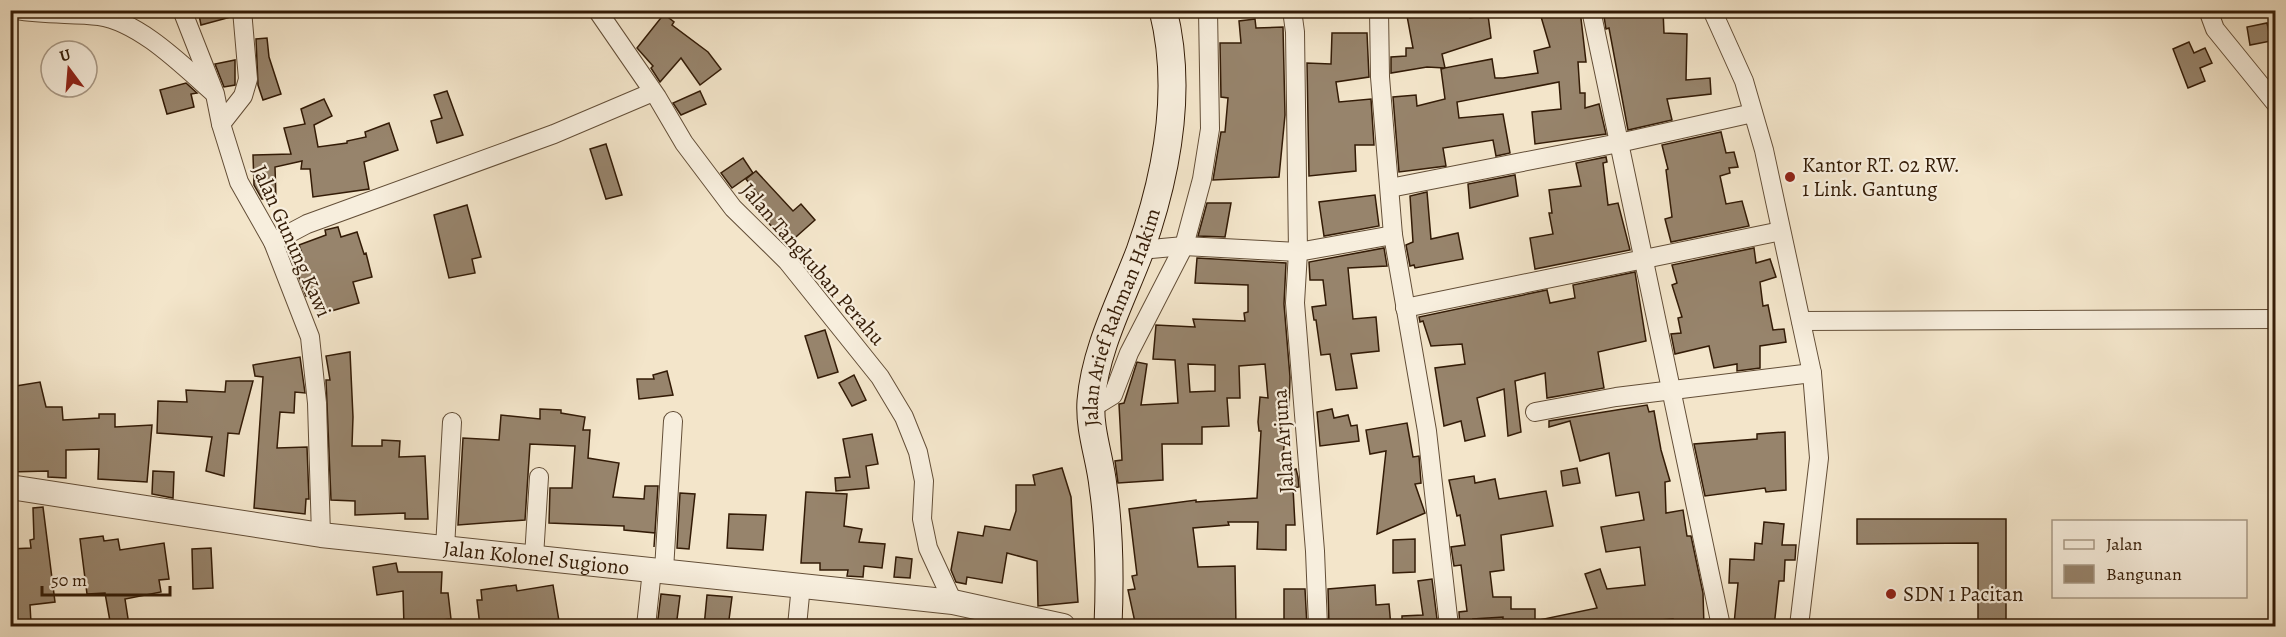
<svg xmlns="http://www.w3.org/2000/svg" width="2286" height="637" font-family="Alegreya,serif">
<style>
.building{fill:#97846c;stroke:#331b06;stroke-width:1.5;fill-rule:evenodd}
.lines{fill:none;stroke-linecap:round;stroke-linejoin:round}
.minor-casing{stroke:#634e37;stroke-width:20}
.tertiary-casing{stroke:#634e37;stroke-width:26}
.secondary-casing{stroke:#331b06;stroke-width:29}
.minor{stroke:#f7eedd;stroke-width:18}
.tertiary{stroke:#f7eedd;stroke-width:24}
.secondary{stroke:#f7eedd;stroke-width:27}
.poi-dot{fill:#8f2418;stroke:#f7eedd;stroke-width:2}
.labels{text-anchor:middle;stroke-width:4.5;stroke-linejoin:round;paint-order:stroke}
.poi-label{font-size:21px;fill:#331b06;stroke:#f7eedd;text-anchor:start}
.street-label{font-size:21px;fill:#331b06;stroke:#f7eedd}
</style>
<rect width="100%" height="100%" fill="#f3e5ca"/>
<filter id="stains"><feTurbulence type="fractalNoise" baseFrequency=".00333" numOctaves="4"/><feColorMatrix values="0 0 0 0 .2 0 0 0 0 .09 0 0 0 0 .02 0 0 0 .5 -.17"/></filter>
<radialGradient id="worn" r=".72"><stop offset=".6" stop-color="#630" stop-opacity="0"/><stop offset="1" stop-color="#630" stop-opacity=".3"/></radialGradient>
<!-- building -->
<g class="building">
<path d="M198,10h33v7l-30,8z"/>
<path d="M1539,10h41l6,52h-8l2,31h5v15l14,-4 7,30 -71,10 -3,-32 29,-3 -2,-27 -102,20 2,16 44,-4 7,39 -14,3 -3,-16 -50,8 3,18 -47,6 -6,-75 23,-2 1,11 28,-7 -4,-30 4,-1 -18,-1 -36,6v-16l15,-1v-8h7l-6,-32 62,-5 1,7 18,-3 3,23 -49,16 3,14 47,-9 3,19h8l35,-5 -4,-22 16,-4z"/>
<path d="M1603,10l3,3 57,-3 1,23 23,1 -1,46 24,-2 1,16 -44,5 5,21 -44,10 -19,-102 -3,1z"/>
<path d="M664,14l10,8 -2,3 36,27 13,17 -21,16 -19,-27 -21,24 -9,-14 2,-2 -16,-18z"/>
<path d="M1255,19l1,9 27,-1 2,88 -6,62 -66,3 8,-48h4l3,-34 -7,-1 -1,-54h21l-2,-22z"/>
<path d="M2267,23l4,18 -21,4 -3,-18z"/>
<path d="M1332,33h35l2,44 -33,5 3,20 32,-3 3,46h-19l1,26 -47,5 -2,-113 24,1z"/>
<path d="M267,38l2,19 12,37 -18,6 -5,-15 -2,-46z"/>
<path d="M2189,42l5,11 11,-5 7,15 -12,5 5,13 -17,7 -15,-39z"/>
<path d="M235,60v25l-11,2 -9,-23z"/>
<path d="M186,83l11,10 -6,1 3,13 -27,7 -7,-24z"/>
<path d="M447,91l16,44 -26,8 -6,-22 11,-3 -8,-23z"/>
<path d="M700,91l6,13 -25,11 -8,-12z"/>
<path d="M324,99l8,17 -18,9 4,22 29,-4v-2l19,-4 -1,-5 24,-9 9,27 -34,12 5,27 -56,8 -3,-28h-9l1,-8 -27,6 1,32h-14l-8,-14 -1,-30 38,-1 -7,-26 21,-4 -4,-15z"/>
<path d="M1721,132l5,21 8,-1 4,15 -9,1 1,5 -10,3 6,28 16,-3 7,25 -78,16 -6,-23 7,-2 -6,-47 2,-1 -6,-24z"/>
<path d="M606,144l16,51 -16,4 -16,-50z"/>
<path d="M1606,157l1,5 -4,1 5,42 10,-2 12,47 -95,19 -5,-31 23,-4 -4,-21h3l-3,-23 32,-4 -5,-23z"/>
<path d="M743,158l10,15 -21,15 -11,-15z"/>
<path d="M756,171l37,40 8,-7 14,16 -27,24 -35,-38 9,-7 -16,-20z"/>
<path d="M1515,175l3,21 -48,12 -2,-24z"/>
<path d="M1427,192l4,47 27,-6 5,26 -48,9 -1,-3 -4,1 -4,-21 7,-3 -3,-46z"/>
<path d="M1375,195l4,31 -55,10 -5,-34z"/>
<path d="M1207,203h24l-6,34 -27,-1z"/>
<path d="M467,205l14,52 -9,2 3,14 -26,5 -15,-63z"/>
<path d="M338,227l3,10 16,-5 7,22 2,-1 6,24 -19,5 6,21 -38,11 -6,-21 -9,3 -13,-34 11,-3 -5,-14 27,-10 -1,-5z"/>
<path d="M1384,248l3,18 -39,2 5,51 23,-2 3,34 -28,3 6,34 -21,2 -6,-36 -9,1 -5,-35h-2l-2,-13 14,-2 -3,-25h-13l-1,-18z"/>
<path d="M1754,248l2,15 14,-4 6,18 -16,5 3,24 5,-1 5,25 11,-1 2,13 -26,4v22l-23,3v-7l-23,4 -5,-22 -34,8 -4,-20 10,-1 -3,-15 4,-1 -10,-32 5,-2 -5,-18z"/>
<path d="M1197,258l89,5 -2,41 6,73 -1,34h-10l2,26 4,1 -2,17 9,1v14l4,-1 2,8 1,10 -6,1 2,37h-9v25l-29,-1 1,-27h-30l1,3 -36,3 5,39 37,-1 1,61h-100l-8,-37 7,-1 -3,-13 5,-1 -8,-66 67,-9v2l61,-4 4,-67h-2l-1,-9 2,-25 8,1 -3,-34 -26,2 1,32h-13l2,28 -27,1v17h-40l1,36 -45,3 -3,-22 7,-1 -3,-56 5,-1 13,-41 10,2 -6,41 37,-2 -3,-43 -22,-1 3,-34 39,2 -2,-8 52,2 -1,-8 4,-1v-27l-53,-2zM1188,364l27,1v26l-25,1z"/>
<path d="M1635,272l11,69 -48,11 6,36 -57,10 -2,-25 -30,8 6,51 -13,4 -4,-47 -27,9 8,38 -20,5 -4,-20 -17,5 -9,-58 30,-4 -3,-20 -31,2 -8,-25 -3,1 -1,-5 128,-27 3,13 25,-5 -2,-13z"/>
<path d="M825,330l13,42 -20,6 -13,-42z"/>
<path d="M350,352l3,65 -1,29h30v-6l18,1 -1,16 26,-1 3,63h-23v-6l-50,2v-14l-24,-1 -5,-120h4l-4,-24z"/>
<path d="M300,357l5,36 -10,-1 -1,21 -14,-1 -3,36 30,-1 2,52h-3l-1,15 -51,-6 9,-131 -8,-1 -2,-11z"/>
<path d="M667,371l6,24 -34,4 -2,-20h17l-1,-4z"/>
<path d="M854,375l12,25 -14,6 -13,-23z"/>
<path d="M226,381h27l-14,53 -11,-1 -4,43 -18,-5 6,-34 -55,-4 1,-32 29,1 -1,-12 39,2z"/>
<path d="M40,382l6,25h16l1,13 36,-2v-4h16v13l37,-2 -5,57 -49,-3 1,-30 -33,1v28l-18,-1v-6l-38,1v-85z"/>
<path d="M1647,405l2,7 5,-1 7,39 9,31 -5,1 1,31 17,-3 4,26h4l12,57 1,34h-30l-1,-8 -28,2 1,6h-106l-1,-7 58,-12 -12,-34 15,-5 7,20 38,-4 -5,-38 -34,5 -5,-25 43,-7 -5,-28 -23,4 -7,-43 -29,8 -10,-40 -21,6v-6z"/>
<path d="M540,409l21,1v3l24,4 -2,13h7l-2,28 31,5 -6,34 31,2 1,-13h13l-4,61 1,-14 -31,-3v-4l-75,-3 1,-35h22l3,-42 -45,-2 -5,76 -67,5 5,-87 36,2 2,-25 39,4z"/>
<path d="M1332,409l2,9 14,-3 3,11 6,-1 2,16 -39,5 -3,-34z"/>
<path d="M1407,423l6,34 6,-1 2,27 -6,1 10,29 -48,21 9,-83 -16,3 -4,-24z"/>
<path d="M1785,432l1,58 -20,2 -1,-4 -60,8 -11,-52 63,-5v-5z"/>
<path d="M872,434l6,30 -12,2 3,22 -33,3 -1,-13 15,-1 -7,-38z"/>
<path d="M1062,468l9,29 7,105 -40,4 -1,-45 -30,-8 -5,30 -35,-6 -1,7 -10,-2 -5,-12 7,-38 25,4 2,-10 25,4 6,-19v-26h19l-2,-10z"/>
<path d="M1577,468l3,15 -17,3 -2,-15z"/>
<path d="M153,471l21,1 -1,26 -21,-4z"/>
<path d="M1474,476l1,7 20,-4 4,20 47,-8 7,35 -52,9 3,35 -14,2 3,25h18v12h24v18h-32v-10l-30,2 1,8h-14l-1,-15 8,-1 -6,-46 -7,1 -3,-19 14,-2 -5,-30 -3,1 -8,-36z"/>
<path d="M806,492l41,2 -3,32 18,3 -3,13 26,2 -3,24 -18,-2 -1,11 -16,-1 1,-6h-28v-7h-19z"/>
<path d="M680,493l15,1 -6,55 -12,-1z"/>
<path d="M43,507l12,95 -25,3 1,18 -21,2v-76l21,-1 -1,-8 4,-1 -1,-31z"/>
<path d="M729,514l37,1 -3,35 -36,-2z"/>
<path d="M1857,519h149v108h-28v-84l-121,1z"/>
<path d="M1764,522l20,2 -2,21h14l-1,15h-10l-1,21h-5l-5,46 -40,-3 4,-41h-9l1,-24 24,1 1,-17 7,1z"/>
<path d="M103,536l1,5 14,-2 2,11 44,-7 5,36 -10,1 2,12 -36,7 4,26 -18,2 -6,-34 -18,1 -7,-55z"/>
<path d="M1415,539v33l-22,1v-33z"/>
<path d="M211,548l2,40 -20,1 -1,-40z"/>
<path d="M896,557l16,2 -2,19 -16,-1z"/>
<path d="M396,563l2,9h44l-1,21h7l3,26 -28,3v4l-19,1 -1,-36 -26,4 -4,-28z"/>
<path d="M1432,579l6,48h-36v-11l21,-1 -5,-34z"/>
<path d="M516,585l1,6 36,-6 7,42h-22l-1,-6 -57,6 -3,-27h5l-1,-10z"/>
<path d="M1375,585l1,20 13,-1 2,23h-62l-1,-38z"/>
<path d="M1284,589h21l2,38h-23z"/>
<path d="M661,594l19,2 -4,31h-19z"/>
<path d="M707,595l25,2 -4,30h-24z"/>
</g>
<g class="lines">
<defs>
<g id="minor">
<path d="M16,10c28,5 56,3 83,6 41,6 84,50 115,77"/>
<path d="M182,10l33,84 6,30 18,58 34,60 37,95 7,66 4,132"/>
<path d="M597,10l60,87 27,46 49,65 54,53 93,116 24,40 14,35 6,29 -2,38 6,29 25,54"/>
<path d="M1292,10l3,22 3,220 -3,51 20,248 3,75"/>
<path d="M1379,10l1,67 13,158 34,196 22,195"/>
<path d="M1591,10l130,616"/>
<path d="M1712,10l32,71 20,69 48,223 7,85 -20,168"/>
<path d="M2208,10l7,19 61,75"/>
<path d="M221,124l22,-28 5,-17 -6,-69"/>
<path d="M1390,188l229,-45 134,-30"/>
<path d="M273,242l34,-18 247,-90 99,-42"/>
<path d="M1140,250l44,-4 114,6 95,-17"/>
<path d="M1405,308l376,-77"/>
<path d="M1801,321l475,-2"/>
<path d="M1091,403h9l13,-8 16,-42 55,-107 18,-67 8,-50 -2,-119"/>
<path d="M1535,412l81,-15 196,-24"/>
<path d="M445,548l7,-126"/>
<path d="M534,557l5,-80"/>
<path d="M664,570l9,-149"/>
<path d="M646,626l6,-56"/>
<path d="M797,626l4,-41"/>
</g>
<g id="tertiary">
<path id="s1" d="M10,487l311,48 632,67 110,24"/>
</g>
<g id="secondary">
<path id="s2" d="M1108,626c2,-46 2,-93 -5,-140 -3,-28 -14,-56 -12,-85 4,-52 31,-102 49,-150 27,-76 43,-162 23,-241"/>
</g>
</defs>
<!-- minor casing -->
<use href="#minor" class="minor-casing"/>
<!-- tertiary casing -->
<use href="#tertiary" class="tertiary-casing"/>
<!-- secondary casing -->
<use href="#secondary" class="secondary-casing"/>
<!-- minor -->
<use href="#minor" class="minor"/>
<!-- tertiary -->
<use href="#tertiary" class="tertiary"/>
<!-- secondary -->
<use href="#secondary" class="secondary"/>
</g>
<!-- markers -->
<g class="poi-dot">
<circle cx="1790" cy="177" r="6"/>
<circle cx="1891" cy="594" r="6"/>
</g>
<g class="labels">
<!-- poi labels -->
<g class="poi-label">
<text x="1802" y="172">Kantor RT. 02 RW.<tspan x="1802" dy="24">1 Link. Gantung</tspan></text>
<text x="1903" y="601">SDN 1 Pacitan</text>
</g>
<!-- street labels -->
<g class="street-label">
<text transform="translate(292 241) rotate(66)" y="7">Jalan Gunung Kawi</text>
<text transform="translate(813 264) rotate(49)" y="7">Jalan Tangkuban Perahu</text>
<text dy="7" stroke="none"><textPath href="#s2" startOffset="315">Jalan Arief Rahman Hakim</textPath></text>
<text transform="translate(1283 441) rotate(-94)" y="7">Jalan Arjuna</text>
<text dy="7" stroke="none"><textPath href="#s1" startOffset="531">Jalan Kolonel Sugiono</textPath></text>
</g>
</g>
<!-- margin -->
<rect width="2286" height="637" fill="none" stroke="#f3e5ca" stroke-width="36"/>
<rect x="12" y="12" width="2262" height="613" fill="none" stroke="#331b06" stroke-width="3"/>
<rect x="18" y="18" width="2250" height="601" fill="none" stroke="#331b06" stroke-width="1.5"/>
<!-- legend -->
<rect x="2052" y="520" width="195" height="78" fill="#f7eedd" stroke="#a99a87" stroke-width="1.5"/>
<rect x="2064" y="540" width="30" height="9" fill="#f7eedd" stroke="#a99a87" stroke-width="1.5"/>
<text x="2106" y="550" font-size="18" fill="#331b06">Jalan</text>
<rect x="2064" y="565" width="30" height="18" fill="#97846c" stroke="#a99a87" stroke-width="1.5"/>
<text x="2106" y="580" font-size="18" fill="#331b06">Bangunan</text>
<!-- north arrow -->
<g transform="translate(69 69) rotate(344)"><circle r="28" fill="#f7eedd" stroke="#a99a87" stroke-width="1.5"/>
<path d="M0-4.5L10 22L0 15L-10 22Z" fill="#8f2418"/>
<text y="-9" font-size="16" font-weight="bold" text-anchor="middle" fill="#331b06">U</text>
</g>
<!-- scale -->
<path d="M42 586v9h128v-9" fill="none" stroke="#331b06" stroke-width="3"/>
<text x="51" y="586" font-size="18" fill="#331b06" stroke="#f7eedd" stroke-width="4.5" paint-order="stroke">50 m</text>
<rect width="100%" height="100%" filter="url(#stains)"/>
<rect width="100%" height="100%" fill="url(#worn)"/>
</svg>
